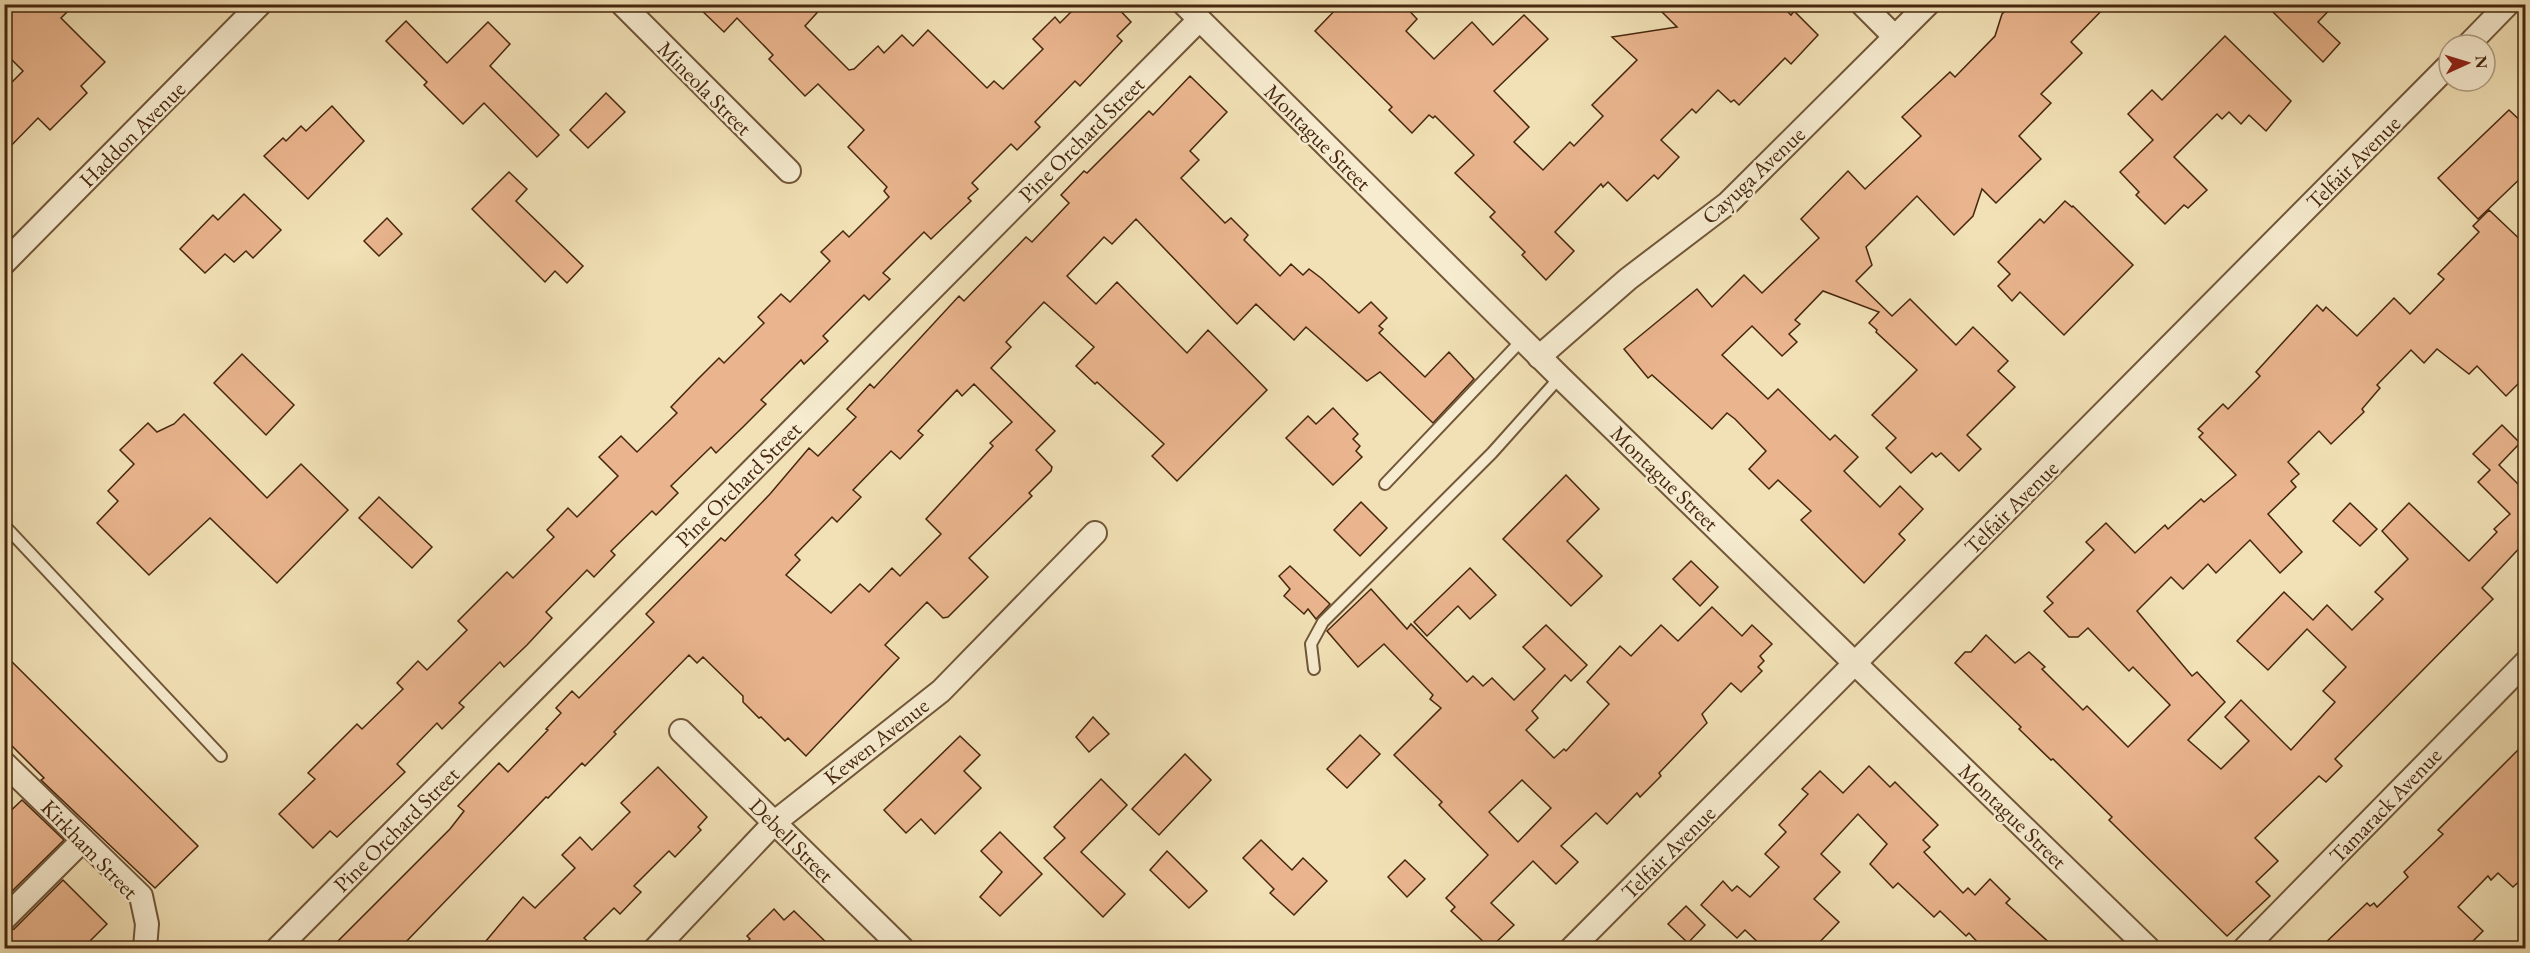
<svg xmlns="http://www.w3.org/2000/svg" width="2530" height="953" font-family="'EB Garamond',serif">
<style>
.building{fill:#eab58e;stroke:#46270e;stroke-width:1.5;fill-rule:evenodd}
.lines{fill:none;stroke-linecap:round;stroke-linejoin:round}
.lane-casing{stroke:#715638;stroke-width:14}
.street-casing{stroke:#715638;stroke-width:26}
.lane{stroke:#f7ecd0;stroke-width:10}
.street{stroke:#f7ecd0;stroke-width:22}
.labels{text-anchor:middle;stroke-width:5;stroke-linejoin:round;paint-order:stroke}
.street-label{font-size:22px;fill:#46270e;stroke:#f7ecd0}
</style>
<rect width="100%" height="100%" fill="#f2e1b6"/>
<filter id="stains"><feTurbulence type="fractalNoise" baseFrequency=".00333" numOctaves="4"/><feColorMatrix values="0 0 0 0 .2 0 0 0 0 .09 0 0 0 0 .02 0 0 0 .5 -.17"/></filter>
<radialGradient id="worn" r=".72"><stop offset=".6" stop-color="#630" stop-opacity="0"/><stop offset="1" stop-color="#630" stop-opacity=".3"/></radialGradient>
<!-- building -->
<g class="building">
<path d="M4,4h71l-14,14 44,44 -24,24 6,7 -37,37 -12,-12 -34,35v-63l19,-19 -19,-19z"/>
<path d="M695,4h130l-20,22 44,44 5,-1 24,-23 6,7 18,-18 11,11 15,-16 59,58 7,-7 9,8 40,-40 -10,-10 22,-22 5,6 19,-19h35l17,18 -14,14 5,5 -42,45 -5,-5 -40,41 5,5 -23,23 -6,-6 -39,39 6,6 -10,9 3,3 -40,38 -7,-7 -41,41 7,6 -21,21 -5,-5 -41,41 5,5 -24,23 -3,-4 -40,40 5,4 -23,23 -27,26 -5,-6 -40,39 7,7 -22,22 -4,-4 -41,40 4,4 -21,22 -7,-7 -41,42 6,6 -25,27 -23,22 -4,-5 -41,41 5,4 -22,22 -5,-6 -40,41 8,8 -68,65 -7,-6 -17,17 -34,-34 36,-35 -7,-6 49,-49 5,5 41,-40 -6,-6 21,-22 9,9 40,-40 -9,-9 49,-49 6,6 41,-41 -7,-7 21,-22 9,9 41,-41 -19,-19 22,-21 16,16 40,-39 -6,-6 26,-27 22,-22 5,5 40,-40 -6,-6 23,-23 9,8 40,-41 -9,-9 22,-21 6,6 40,-40 -5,-6 3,-4 -39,-40 16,-17 -46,-46 -13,12 -36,-37 4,-4 -36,-37 -13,14z"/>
<path d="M1341,4h62l14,15 -11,12 28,28 38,-37 21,23 31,-30 24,24 -54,52 35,36 -15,15 29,28 27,-28 4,4 29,-30 -11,-11 45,-45 -25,-23 65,-10 -23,-23h126l11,11 3,-4 24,24 -27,29 -6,-6 -46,47 -5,-5 -3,2 -13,-12 -22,23 -4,-4 -31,31 18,17 -21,22 -4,-4 -27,26 -19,-19 -5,5 -2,-3 -46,48 19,19 -28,29 -24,-25 3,-3 -35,-35 5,-5 -40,-39 19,-18 -39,-39 -2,2 -4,-3 -17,18 -23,-23 3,-3 -77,-76z"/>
<path d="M2012,4h96l-37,38 11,11 -41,41 10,9 -32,33 22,23 -45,44 -14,-14 -9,27 -19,19 -37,-39 -51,51 6,18 -16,16 36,35 18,-17 46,46 17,-18 35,34 -10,10 17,16 -48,48 14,14 -22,22 -18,-18 -5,4 -4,-4 -21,20 -25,-25 10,-10 -24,-23 45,-45 -41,-38 1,-2 -8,-7 10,-11 -56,-21 -28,29 5,4 -11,10 8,8 -15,14 -30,-30 -30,29 46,44 10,-10 52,51 5,-5 23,22 -14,14 36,36 20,-21 23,23 -24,25 6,6 -41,43 -63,-63 10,-9 -33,-31 -9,9 -20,-20 17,-18 -31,-32 -8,-6 -15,16 -60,-54 -4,3 -24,-29 73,-60 15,18 32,-32 18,18 57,-55 -18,-19 47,-48 17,18 56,-53 -19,-19 48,-45 5,5 40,-41 7,-22z"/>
<path d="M2265,4h70l-17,18 22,21 -17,19z"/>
<path d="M406,21l41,42 41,-41 22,22 -20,22 69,69 -22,22 -53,-54 -21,21 -39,-39 3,-3 -41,-41z"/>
<path d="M2225,36l66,65 -25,30 -17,-16 -8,9 -12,-12 -7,7 -5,-5 -43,43 33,33 -19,18 -4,-3 -19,19 -29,-29 3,-3 -19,-20 33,-32 -25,-26 24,-24 10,10z"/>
<path d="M1190,76l37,36 -37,39 9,9 -18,18 44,45 6,-5 17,17 -4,5 36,36 11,-12 12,11 6,-6 12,9 38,35 12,-11 16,16 -8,8 4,3 -4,4 46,44 24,-25 25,27 -41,44 -53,-51 -13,9 -61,-54 -12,13 -38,-36 -19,20 -101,-105 -24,25 -8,-7 -37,39 29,28 21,-22 70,71 21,-23 59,60 -90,91 -25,-25 12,-12 -67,-62 -2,2 -19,-18 18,-19 -50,-45 -38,40 5,5 -20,21 64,63 -19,19 16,17 -1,4 -22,22 3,3 -63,62 19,19 -40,40 -5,1 -16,-16 -42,43 14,13 -93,98 -18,-18 -3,3 -24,-24 -2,1 -16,-16v-6l-40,-39 -6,6 -8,-8 -75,77 2,2 -31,32 -3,-3 -34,35 -2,-1 -146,151h-69l119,-119 14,-18 -6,-5 41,-43 9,9 40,-42 -2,-1 15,-16 -5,-5 16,-17 7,7 75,-76 -8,-8 75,-76 4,3 45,-47 39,-46 9,8 38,-39 -9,-8 23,-25 4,4 85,-92 5,5 62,-64 6,5 37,-39 -8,-8 23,-24 3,2 62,-62 4,4zM974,384l38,38 -22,21 3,3 -67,73 15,15 -41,42 -8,-8 -23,24 -9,-8 -29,29 -45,-38 14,-15 -5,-5 37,-38 5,5 24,-25 -8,-7 38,-39 9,8 23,-24 -5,-4 39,-41 5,6z"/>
<path d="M606,93l19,19 -37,36 -18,-18z"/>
<path d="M332,106l32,35 -56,58 -44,-43 19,-18 3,3 15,-15 5,5z"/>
<path d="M2509,110l17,16v47l-48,46 -40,-41z"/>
<path d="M509,172l18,17 -11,12 67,65 -16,17 -12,-12 -10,11 -73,-73z"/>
<path d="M244,194l37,36 -28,28 -7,-7 -12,11 -9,-8 -20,19 -25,-24 33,-34 5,5z"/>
<path d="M2065,201l7,6 1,-1 60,59 -69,70 -44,-43 -8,9 -14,-15 12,-12 -12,-12 42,-43 4,4z"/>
<path d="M2489,210l37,35v131l-20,20 -29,-30 -8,8 -32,-25 -13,14 -13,-13 -34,35 3,3 -18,21 2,3 -33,32 -12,-13 -31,31 11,12 -8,7 5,6 -28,27 34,38 -22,21 -30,-33 -34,33 -8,-9 -25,25 -12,-12 -34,34 55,65 5,-4 28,30 -37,38 33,29 28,-28 -24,-24 16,-17 50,50 44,-48 -12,-11 23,-24 -39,-38 -39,41 -31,-29 47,-49 29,28 14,-15 25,25 31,-31 -8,-7 33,-33 -26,-28 27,-28 60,58 28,-29 -3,-3 16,-15 -32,-32 12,-12 -17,-16 29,-29 18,18 -21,22 27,27v49l-44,47 11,11 -158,160 7,7 -16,16 -7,-6 -64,62 23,23 -22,21 14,14 -43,40 -118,-116 3,-3 -59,-58 -2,1 -32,-31 2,-2 -66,-64 10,-11h6l15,-17 29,28 14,-11 16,15 -3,2 41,41 4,-4 41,41 42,-42 -37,-38 -4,4 -41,-43 -10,9h-9l-25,-26 9,-8 -6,-6 47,-47 -8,-8 20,-19 29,30 30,-28 3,4 33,-30 3,3 32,-27 -37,-38 4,-4 -5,-4 25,-25 5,5 32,-33 -4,-4 61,-67 6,6 3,-4 31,29 37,-38 16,16 34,-35 -6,-5 41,-42 -6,-6z"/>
<path d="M387,218l15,16 -23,22 -15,-15z"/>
<path d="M242,354l52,51 -28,30 -52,-52z"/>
<path d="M1333,408l25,26 -5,5 7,7 -4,5 6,6 -29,28 -47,-47 22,-22 8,8z"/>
<path d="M184,414l83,84 34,-34 47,46 -71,73 -67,-65 -61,57 -52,-52 21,-22 -10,-10 26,-27 -14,-14 28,-27 9,9 17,-8z"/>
<path d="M1566,475l33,34 -32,32 35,35 -31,30 -68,-67z"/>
<path d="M379,497l53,50 -20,21 -53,-50z"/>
<path d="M1361,502l26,26 -27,28 -26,-26z"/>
<path d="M2350,503l27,26 -17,17 -27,-25z"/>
<path d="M1691,561l27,26 -18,19 -27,-27z"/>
<path d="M1290,566l40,38 -14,15 -8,-10 -4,5 -20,-18 6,-7 -11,-13z"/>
<path d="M1470,568l26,27 -26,24 -12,-13 -31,30 -13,-14z"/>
<path d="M1371,589l36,40 4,-5 56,58 6,-6 10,10 9,-8 22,22 31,-31 -22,-22 23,-22 41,40 -16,16 -6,-6 -33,36 6,7 -12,12 28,28 10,-9 2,2 43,-47 -22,-22 33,-36 11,10 30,-31 17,16 34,-34 30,29 10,-11 20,19 -12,12 4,5 -6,6 4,4 -21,21 -10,-9 -29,31 5,9 -48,50 2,3 -21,21 -3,-4 -30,31 -11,-11 -35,33 17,16 -22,22 -23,-23 -42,42 23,22 -24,23 -39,-37 4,-4 -9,-9 42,-43 -49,-50 3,-3 -48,-47 47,-47 -11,-9 3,-4 -49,-51 -26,23 -31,-36zM1522,780l29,28 -33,34 -29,-30z"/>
<path d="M4,654l194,192 -43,42 -114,-108 3,-2 -40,-40z"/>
<path d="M1093,717l16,17 -20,18 -13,-15z"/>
<path d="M1360,735l20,19 -33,34 -20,-19z"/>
<path d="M960,736l20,19 -16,16 17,17 -46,46 -14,-15 -15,14 -22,-23z"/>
<path d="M2526,742v133l-13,12 -15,-14 -7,7 -3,-4 -30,31 25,24 -17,17h-146l47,-45 3,3 4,-3 3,4 31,-30 -4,-5 39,-38 -5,-4z"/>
<path d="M1185,754l26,26 -52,55 -27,-26z"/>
<path d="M1869,766l21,21 5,-5 43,43 -15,15 7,7 -6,5 39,41 5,-5 7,7 15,-16 20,20 -4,4 49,45h-72l-14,-15 -3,3 -26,-25 -6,6 -36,-34 -5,5 -23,-24 17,-20 -29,-30 -37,40 19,18 -26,27 25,23 -25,26h-50l-19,-18 -8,8 -36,-33 22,-24 9,10 5,-5 13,11 29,-30 -14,-13 21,-22 -7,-7 29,-31 -6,-5 18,-18 23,22z"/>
<path d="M658,767l49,50 -9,10 3,3 -26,27 -6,-6 -35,35 7,6 -21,22 -6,-6 -30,30 11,10h-115l43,-51 12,11 40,-40 -13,-13 18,-18 12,13 38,-38 -9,-9z"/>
<path d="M1101,779l26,26 -46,47 44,42 -22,23 -59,-59 21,-20 -11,-11z"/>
<path d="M22,800l42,40 -60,59v-82z"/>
<path d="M1000,832l42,42 -42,42 -20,-19 22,-25 -21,-21z"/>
<path d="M1261,840l31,30 11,-12 24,23 -33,34 -24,-22 4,-4 -31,-31z"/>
<path d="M1167,851l40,40 -18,17 -39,-38z"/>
<path d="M1405,860l20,19 -18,18 -19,-20z"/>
<path d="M63,880l44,44 -24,24h-79v-16l10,-3z"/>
<path d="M1686,906l19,19 -17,18 -20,-19z"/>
<path d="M774,909l10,11 10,-9 38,37h-92l10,-9 -3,-3z"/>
</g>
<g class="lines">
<defs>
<g id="lane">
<path d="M1385,484l137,-144"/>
<path d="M4,525l217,231"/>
<path d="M1314,669l-3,-25 12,-22 169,-169 68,-76"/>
</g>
<g id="street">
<path d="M622,4l167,167"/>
<path d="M1184,4l376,373 588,571"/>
<path d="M1862,4l33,33"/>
<path d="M2468,45l40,-41"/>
<path d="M4,263l256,-259"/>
<path d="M1539,357l89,-78 100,-76 200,-199"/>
<path d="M681,731l221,217"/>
<path d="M4,763l137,133 6,28 -2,24"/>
<path d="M4,919l79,-79"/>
<path d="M278,948l921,-928"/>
<path d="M656,948l119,-126 166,-131 154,-158"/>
<path d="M1572,948l877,-883"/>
<path d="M2245,948l281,-286"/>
</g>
</defs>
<!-- lane casing -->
<use href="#lane" class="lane-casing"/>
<!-- street casing -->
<use href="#street" class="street-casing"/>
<!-- lane -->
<use href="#lane" class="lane"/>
<!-- street -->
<use href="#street" class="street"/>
</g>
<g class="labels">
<!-- street labels -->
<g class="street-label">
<text transform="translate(705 88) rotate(45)" y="8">Mineola Street</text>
<text transform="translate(132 134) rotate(-45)" y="8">Haddon Avenue</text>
<text transform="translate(1318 137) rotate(45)" y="8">Montague Street</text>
<text transform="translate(1081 139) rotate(-45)" y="8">Pine Orchard Street</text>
<text transform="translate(2353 162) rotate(-45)" y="8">Telfair Avenue</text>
<text transform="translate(1753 175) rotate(-43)" y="8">Cayuga Avenue</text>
<text transform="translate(1665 478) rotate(44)" y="8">Montague Street</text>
<text transform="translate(738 484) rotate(-45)" y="8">Pine Orchard Street</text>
<text transform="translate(2011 507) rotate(-45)" y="8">Telfair Avenue</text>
<text transform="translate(876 741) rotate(-38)" y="8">Kewen Avenue</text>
<text transform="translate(2385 805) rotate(-46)" y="8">Tamarack Avenue</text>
<text transform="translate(2013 816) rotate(44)" y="8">Montague Street</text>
<text transform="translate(396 829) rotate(-45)" y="8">Pine Orchard Street</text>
<text transform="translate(792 840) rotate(45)" y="8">Debell Street</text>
<text transform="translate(90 849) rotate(46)" y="8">Kirkham Street</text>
<text transform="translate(1668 852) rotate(-45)" y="8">Telfair Avenue</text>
</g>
</g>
<!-- margin -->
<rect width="2530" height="953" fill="none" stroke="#f2e1b6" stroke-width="24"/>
<rect x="6" y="6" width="2518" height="941" fill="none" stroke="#46270e" stroke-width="3"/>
<rect x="12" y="12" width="2506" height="929" fill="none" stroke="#46270e" stroke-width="1.5"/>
<!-- north arrow -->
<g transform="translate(2467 63) rotate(86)"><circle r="28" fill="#f7ecd0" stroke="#b09d82" stroke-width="1.5"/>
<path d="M0-4.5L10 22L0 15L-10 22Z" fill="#8f2418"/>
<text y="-9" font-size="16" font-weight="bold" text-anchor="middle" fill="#46270e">N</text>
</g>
<rect width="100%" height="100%" filter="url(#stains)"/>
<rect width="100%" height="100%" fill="url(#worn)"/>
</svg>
